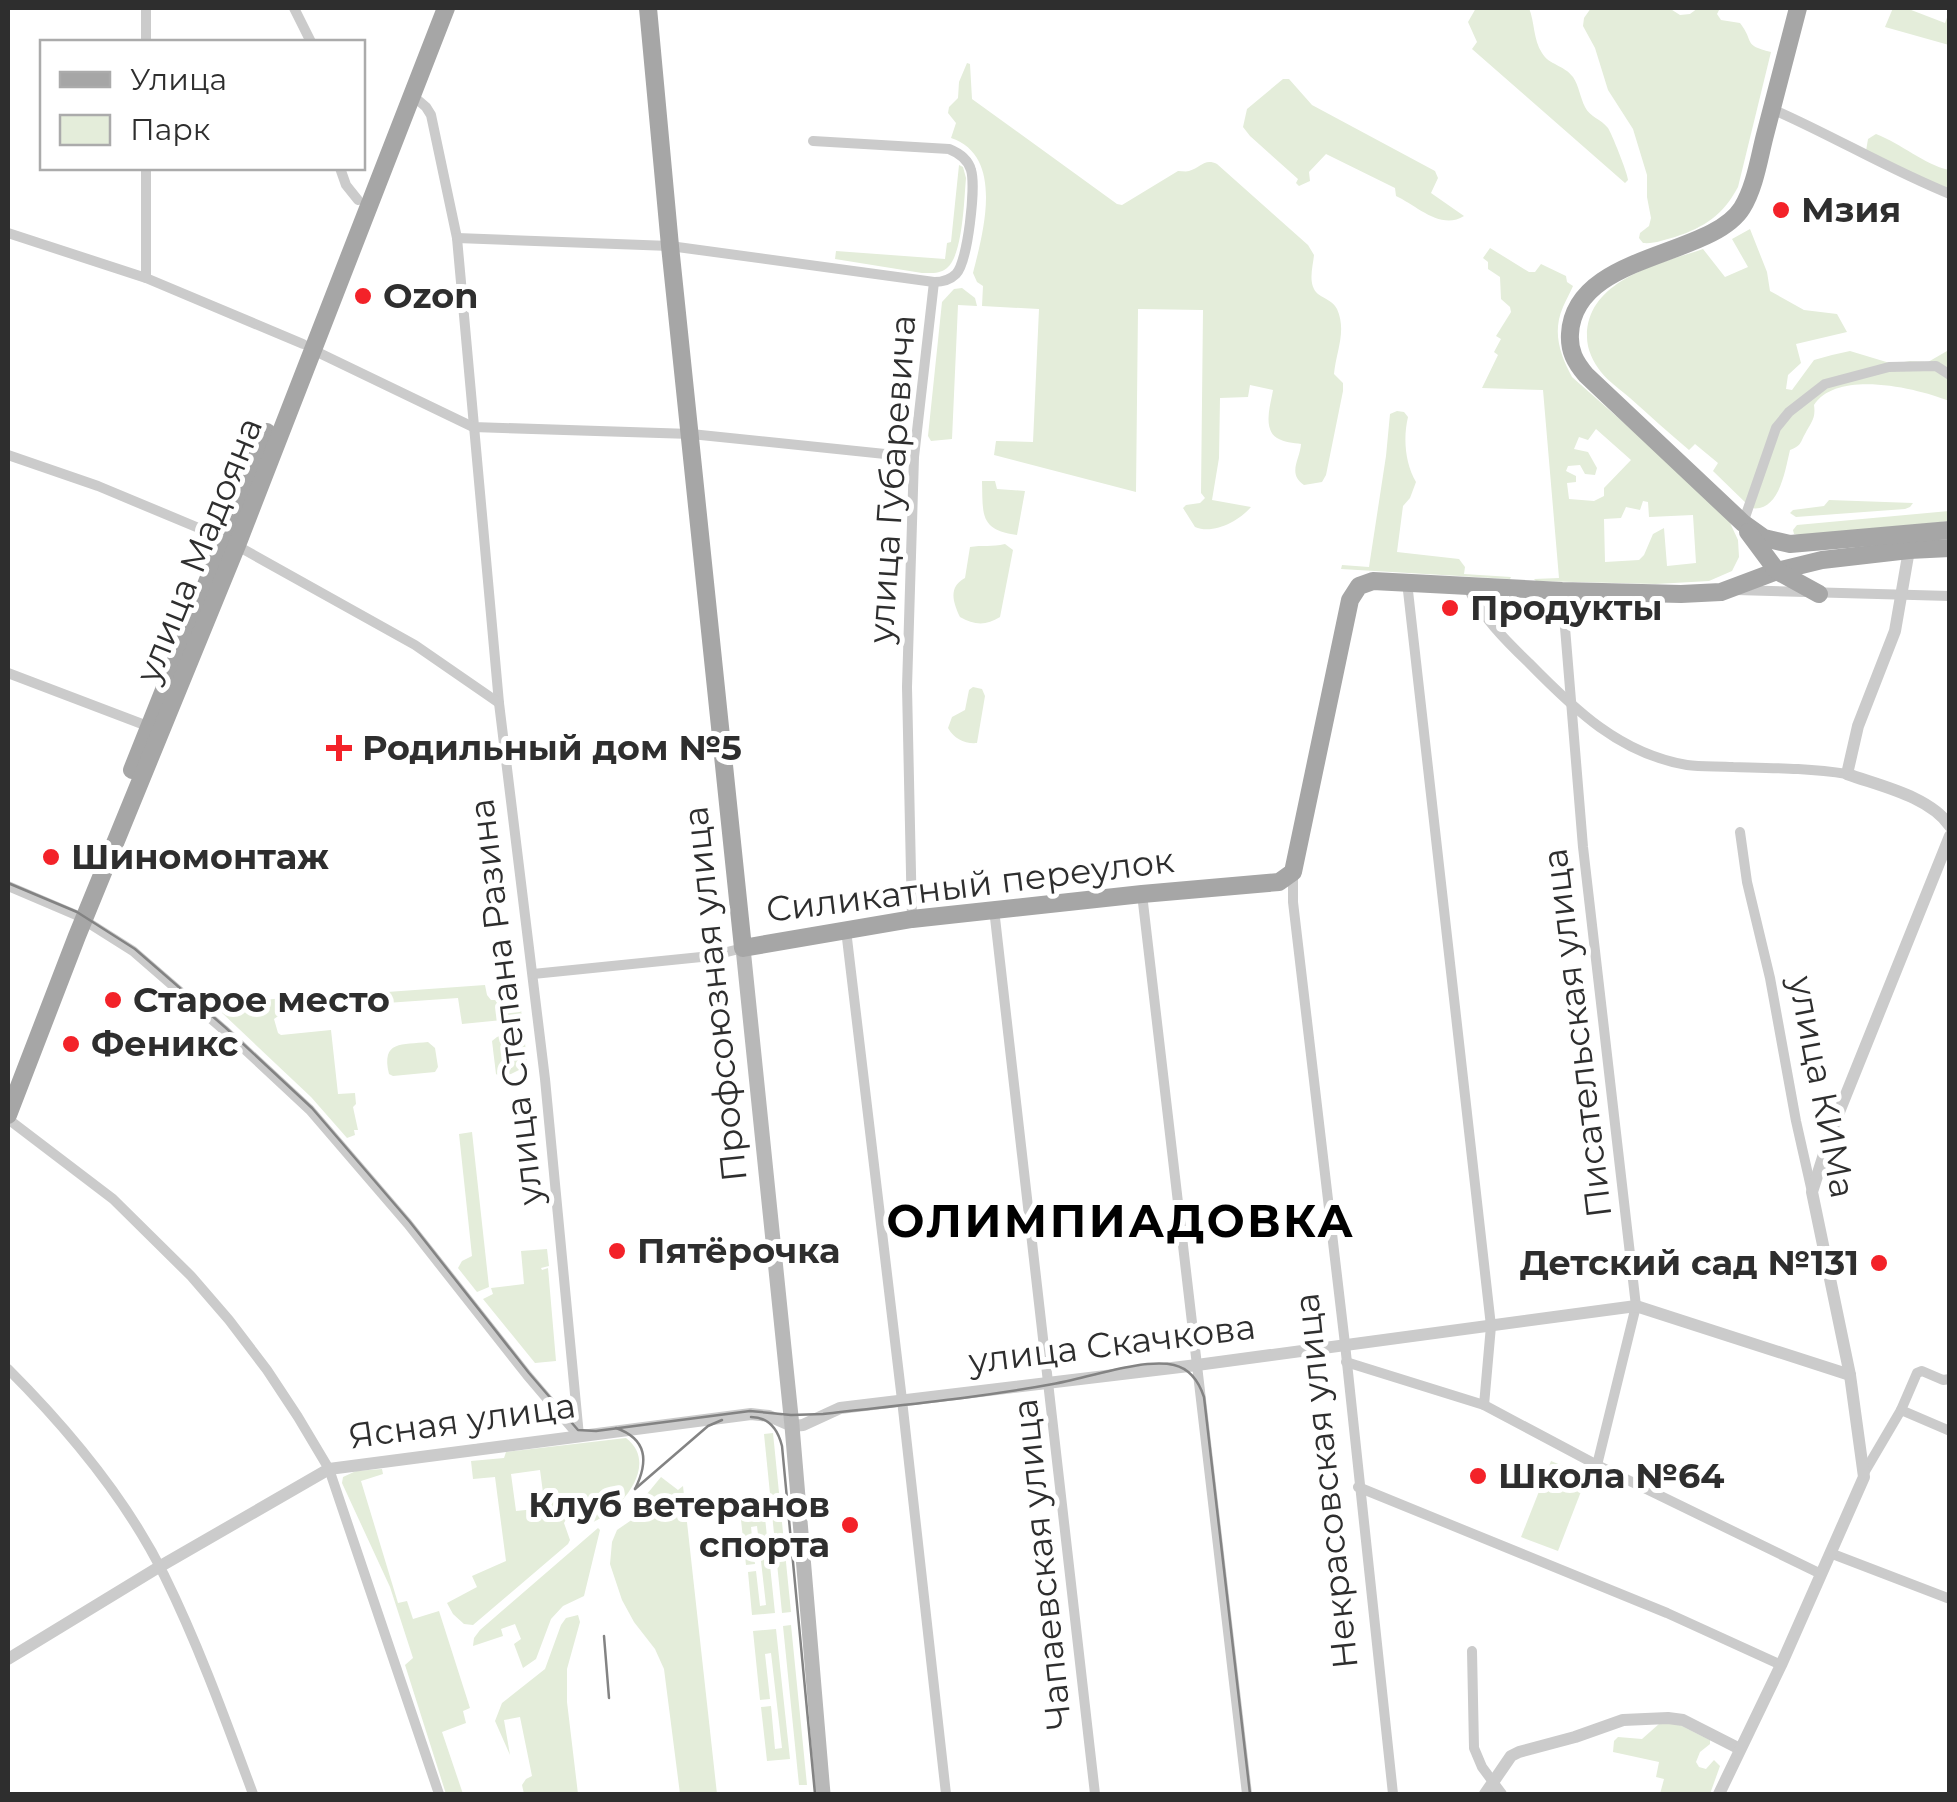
<svg xmlns="http://www.w3.org/2000/svg" width="1957" height="1802" font-family="Montserrat,sans-serif">
<style>
.green{fill:#e4edda;fill-rule:evenodd}
.lines{fill:none;stroke-linecap:round;stroke-linejoin:round}
.minor{stroke:#cbcbcb;stroke-width:10}
.tertiary{stroke:#cbcbcb;stroke-width:12}
.secondary{stroke:#b8b8b8;stroke-width:15}
.primary{stroke:#a6a6a6;stroke-width:18}
.tram{stroke:#838383;stroke-width:2.5}
.poi-dot{fill:#f32229;stroke:#fff;stroke-width:4}
.labels{text-anchor:middle;stroke-width:10;stroke-linejoin:round;paint-order:stroke}
.poi-label{font-size:35px;font-weight:bold;fill:#2e2e2e;stroke:#fff;text-anchor:start}
.street-label{font-size:35px;fill:#2e2e2e;stroke:#fff}
.district-label{font-size:45px;font-weight:bold;letter-spacing:2.5px;fill:#000;stroke:#fff}
</style>
<rect width="100%" height="100%" fill="#fff"/>
<!-- green -->
<g class="green">
<path d="M1476,8h53c6,15 4,31 13,45 7,12 22,12 31,24 6,9 7,20 12,30 5,10 16,12 23,21 3,4 20,46 20,52l-3,3 -153,-134 5,-7 -9,-20z"/>
<path d="M1591,8h78l11,7 10,-1 8,-6h22l-3,6 4,6 19,3c15,19 2,22 31,29l-33,135c-15,28 -33,40 -63,50 -11,3 -21,7 -32,6l-4,-5 1,-5 9,-7 2,-8 -4,-21v-22l-14,-46 -25,-39 -13,-42 -12,-22 1,-8z"/>
<path d="M1893,8h13l39,15 4,-11v33l-64,-18z"/>
<path d="M967,63l3,1 2,35 145,105 5,1 56,-34c4,0 8,1 11,0 12,-3 15,-13 28,-7l91,81 6,10c-1,12 -7,29 4,39 8,6 14,6 19,15 10,22 -1,43 -3,65l9,9v8l-17,84 -4,7 -18,3c-17,-12 -4,-25 -3,-41 -7,-1 -18,-2 -24,-6 -15,-9 -6,-35 -4,-48l-23,-5 -2,12 -28,1 -1,60 -7,42 39,7c-12,14 -38,28 -56,20l-12,-19 3,-3 14,-2 5,-5 -4,-5 2,-183 -65,-1 -2,183 -142,-37 2,-14 37,1 6,-133 -57,-3 1,-20 -6,-4 -4,-9c10,-40 32,-117 -22,-135l5,-15 -8,-10 1,-6 9,-9 1,-16z"/>
<path d="M1283,79h6l23,26 123,66 3,7 -7,15 33,23c-23,15 -48,-11 -68,-20l-1,-8 -69,-34 -17,18 1,9 -11,5 -3,-3 2,-4 -48,-43 -7,-9 4,-18z"/>
<path d="M1876,134c26,10 47,30 73,36v21l-83,-40 2,-12z"/>
<path d="M959,165l4,2 3,11c-2,21 -3,77 -19,90 -7,6 -16,5 -25,5l-87,-14 1,-8 109,8 2,-16 4,-1z"/>
<path d="M1750,229l17,43 3,19 34,19 33,4 10,18 -51,12 5,19 -13,12 -2,14 6,1 22,-30 18,-5 18,-4 43,13 17,-3 18,1 19,-11 2,1v49c-32,-13 -112,-32 -135,4 2,14 -3,17 -9,29 -5,9 -4,12 -15,16 -5,21 -11,63 -39,58l-38,-37 5,-8 -23,-19 -6,6c-20,-17 -39,-34 -59,-52 -9,-8 -21,-16 -29,-26 -8,-10 -14,-23 -14,-35 -1,-58 75,-74 116,-88l22,28 23,-10 -16,-28z"/>
<path d="M1490,248l39,24h6l6,-8 25,12 1,6 6,4c-3,7 -7,14 -10,21 -11,25 -3,48 9,70l153,135 13,28 1,17 -7,14 -23,10 -53,3 -120,-3 -2,-2 25,-1 -16,-188 -61,-2 16,-33 -4,-3 7,-13 -5,-3 15,-24 -1,-5 -9,-8 -1,-22 -12,-8v-7l-5,-4zM1596,429l35,31 -27,28v8l-10,5 -25,-2 -2,-16 9,-1v-6l-10,-5 2,-5 12,-1 5,9 10,1 2,-7 -9,-16 -14,-3 5,-12 9,3zM1643,501l5,1 1,15 44,-2 3,48 -29,3 -3,-38 -11,6 -9,21 -5,5 -34,2 -1,-43 17,-1 5,-11 14,3z"/>
<path d="M962,288l13,10 2,8 -19,-1 -6,134 -21,2 -3,-5 14,-134 12,-13z"/>
<path d="M1397,411l7,1 4,5c-5,21 -3,46 8,65l-6,16 -7,8 -6,46 62,7 6,8 -1,7 47,3 -1,2 -169,-10 1,-4 27,2 17,-111 4,-42z"/>
<path d="M982,481h13l2,8 28,2 -8,44c-38,-5 -34,-21 -35,-54z"/>
<path d="M1829,500l84,3 -3,4 -5,2 -109,8 -6,-4 3,-3 31,-4z"/>
<path d="M1949,511v10l-67,8 -83,6 -5,-1 -1,-4 4,-5z"/>
<path d="M1005,544l8,6 -13,67c-14,9 -26,8 -40,0 -7,-15 -12,-30 5,-39l5,-31c12,-2 22,0 35,-3z"/>
<path d="M973,687l9,2 3,7 -8,47c-12,1 -23,-4 -29,-15l4,-11 13,-7 4,-20z"/>
<path d="M485,985l2,10 4,5h29l2,18 -60,6 -4,-26 -86,6 1,-11z"/>
<path d="M285,998l4,5v5l-15,11 4,14 3,2 50,-5 7,64 17,-1 1,11 -3,3 5,23h-4l1,5 -8,3 -36,-41 -91,-86 1,-5 5,-3z"/>
<path d="M520,1029l4,2 3,35 -16,8 -12,2 -3,-2 -4,-33 5,-4z"/>
<path d="M428,1042l7,6 3,19 -3,5 -42,4 -4,-2c-8,-34 13,-29 39,-32z"/>
<path d="M472,1132l17,155 -12,5 -19,-24 4,-7 10,-5 -13,-122z"/>
<path d="M547,1249l2,17 -8,2 1,2 6,-2 8,93 -21,2 -52,-64 10,-5 -2,-6 33,-4 -3,-33z"/>
<path d="M773,1433l18,179 -9,1 -18,-179z"/>
<path d="M626,1438c38,29 -14,84 -48,89l-6,-10 -4,-1 -4,7 6,17 -2,4 -95,81 -9,-1 -11,-10 -6,-11 30,-16 -5,-11 34,-15 -11,-84 -22,2 -2,-18 33,-3 2,-6zM540,1470l5,38 -29,3 -5,-37z"/>
<path d="M1551,1461l36,15 -29,75 -37,-14z"/>
<path d="M382,1469l1,5 -22,7 37,122 9,-2 6,18 26,-8 31,97 -7,3 3,12 -24,9 21,62h-17l-41,-129 8,-7 -23,-71 -48,-104 1,-6 13,-6z"/>
<path d="M661,1477l17,13 5,-4 34,308h-37l-16,-125 -9,-20 -21,-27 -12,-22 -12,-36 2,-22 5,-12 16,-11 9,-19z"/>
<path d="M764,1508l11,105 -23,2 -4,-43 8,-1 4,35 6,-1 -9,-79 -6,1 4,37 -9,1 -6,-54z"/>
<path d="M598,1528l2,2 -16,66 -21,10 -12,13 -15,40 -13,9 -9,-24 7,-5 -6,-15 -14,5 2,7 -30,10 1,-8 6,-8z"/>
<path d="M578,1615l2,7 -13,47v33l11,92h-54l-2,-9 4,-6 6,-3 -12,-59 -16,3 6,35 -15,-34 7,-18 43,-34 16,-44 5,-7z"/>
<path d="M791,1625l16,160h-8l-16,-159z"/>
<path d="M776,1629l14,130 -23,2 -6,-54 10,-1 4,43 7,-1 -11,-95 -6,1 5,45 -10,1 -7,-69z"/>
<path d="M1674,1722l36,18v4l-10,8 -4,10 3,5 7,2 8,-9 6,6 -10,28h-50l4,-15 -8,-2 3,-15 -46,-10 1,-11 4,-4 24,2 17,-15z"/>
</g>
<g class="lines">
<!-- minor -->
<g class="minor">
<path d="M294,8l17,34"/>
<path d="M146,42v-34"/>
<path d="M412,95l14,12 5,8 26,123 42,465 46,376 34,357"/>
<path d="M1772,109c60,26 116,60 178,85"/>
<path d="M340,168l6,17 12,15"/>
<path d="M8,233l138,45 157,66"/>
<path d="M457,238l213,8 264,36c9,0 16,-2 22,-8 12,-12 20,-88 15,-104 -3,-11 -12,-17 -22,-21l-136,-8"/>
<path d="M146,278v-110"/>
<path d="M313,350l160,77 218,7 223,23"/>
<path d="M8,455l90,31 127,53 190,106 84,58"/>
<path d="M1743,523l33,-95 13,-16 36,-28 64,-17 47,-1 14,9"/>
<path d="M1407,582l84,744 -7,79"/>
<path d="M1467,586c15,31 38,54 62,77 45,46 91,91 158,102 14,2 31,1 46,2 38,1 76,1 114,7"/>
<path d="M1736,590l214,6"/>
<path d="M1562,591l21,256 53,459 -39,159"/>
<path d="M8,673l142,54"/>
<path d="M1740,832l7,50 23,96 26,143 16,71"/>
<path d="M1293,873v29l52,442 48,450"/>
<path d="M8,886l68,29 57,36 91,79 86,80 98,114 119,151 51,60"/>
<path d="M1142,894l105,900"/>
<path d="M994,909l101,885"/>
<path d="M912,919l-5,-232 7,-230 20,-175"/>
<path d="M846,930l56,470 44,394"/>
<path d="M533,974l178,-18 32,-8"/>
<path d="M8,1119l105,80 78,77 38,44 38,50 31,47 31,52 110,325"/>
<path d="M1346,1362l138,43 113,60 224,109"/>
<path d="M8,1369c59,59 119,131 156,206 35,71 62,146 89,219"/>
<path d="M1901,1410l49,21"/>
<path d="M1864,1473l37,-63 16,-37 5,-2 21,9 7,-1"/>
<path d="M1358,1487l309,126 114,52"/>
<path d="M1830,1553l120,46"/>
<path d="M1472,1651l2,97 8,19 20,27"/>
</g>
<!-- tertiary -->
<g class="tertiary">
<path d="M1909,550l-14,81 -37,95 -11,48c33,12 82,22 103,52"/>
<path d="M8,1659l151,-92 170,-98 422,-55 18,2 23,10 11,-1 37,-17 357,-43 439,-59 214,69"/>
<path d="M1485,1794l26,-38 8,-4 56,-15 48,-17 45,-2 15,2 57,29"/>
<path d="M1719,1794l62,-129 83,-188 -14,-102 -38,-183 19,-60 119,-296"/>
</g>
<!-- secondary -->
<path class="secondary" d="M743,948l49,478 31,368"/>
<!-- primary -->
<g class="primary">
<path d="M648,8l22,238 73,702 169,-29 230,-25 137,-12 14,-10 57,-272 9,-14 14,-5 189,10 119,3 40,-2 56,-21 45,-11 87,-10 41,-2"/>
<path d="M1798,8c-11,42 -22,84 -33,127 -6,23 -10,52 -23,73 -31,50 -168,45 -172,126 -1,17 5,28 16,41l157,148 21,15 26,6 160,-14"/>
<path d="M1748,532l29,39 42,23"/>
<path d="M132,770l135,-338"/>
<path d="M8,1115l69,-179 160,-391 209,-537"/>
</g>
<!-- tram -->
<g class="tram">
<path d="M8,883l69,29 58,37 91,79 86,80 98,114 119,151 49,57 18,1 154,-20 41,4 32,-1c77,-9 155,-16 230,-30 34,-6 90,-26 121,-19 17,4 25,17 30,32l46,397"/>
<path d="M751,1417c18,0 27,13 31,29l33,348"/>
<path d="M616,1428c31,11 33,33 19,61"/>
<path d="M635,1489l73,-63 14,-6"/>
<path d="M604,1636l5,62"/>
</g>
</g>
<!-- markers -->
<g class="poi-dot">
<circle cx="1781" cy="210" r="10"/>
<circle cx="363" cy="296" r="10"/>
<circle cx="1450" cy="608" r="10"/>
<path d="M334 733h10v10h10v10h-10v10h-10v-10h-10v-10h10z"/>
<circle cx="51" cy="857" r="10"/>
<circle cx="113" cy="1000" r="10"/>
<circle cx="71" cy="1044" r="10"/>
<circle cx="617" cy="1251" r="10"/>
<circle cx="1879" cy="1263" r="10"/>
<circle cx="1478" cy="1476" r="10"/>
<circle cx="850" cy="1525" r="10"/>
</g>
<g class="labels">
<!-- poi labels -->
<g class="poi-label">
<text x="1801" y="222">Мзия</text>
<text x="383" y="308">Ozon</text>
<text x="1470" y="620">Продукты</text>
<text x="362" y="760">Родильный дом №5</text>
<text x="71" y="869">Шиномонтаж</text>
<text x="133" y="1012">Старое место</text>
<text x="91" y="1056">Феникс</text>
<text x="637" y="1263">Пятёрочка</text>
<text x="1859" y="1275" text-anchor="end">Детский сад №131</text>
<text x="1498" y="1488">Школа №64</text>
<text x="830" y="1517" text-anchor="end">Клуб ветеранов<tspan x="830" dy="40">спорта</tspan></text>
</g>
<!-- street labels -->
<g class="street-label">
<text transform="translate(892 479) rotate(-86)" y="12">улица Губаревича</text>
<text transform="translate(199 550) rotate(-68)" y="12">улица Мадояна</text>
<text transform="translate(970 885) rotate(-7)" y="12">Силикатный переулок</text>
<text transform="translate(715 994) rotate(-96)" y="12">Профсоюзная улица</text>
<text transform="translate(506 1002) rotate(-97)" y="12">улица Степана Разина</text>
<text transform="translate(1577 1033) rotate(-97)" y="12">Писательская улица</text>
<text transform="translate(1822 1087) rotate(79)" y="12">улица КИМа</text>
<text transform="translate(1112 1344) rotate(-7)" y="12">улица Скачкова</text>
<text transform="translate(462 1421) rotate(-8)" y="12">Ясная улица</text>
<text transform="translate(1326 1481) rotate(-96)" y="12">Некрасовская улица</text>
<text transform="translate(1042 1564) rotate(-96)" y="12">Чапаевская улица</text>
</g>
<!-- district labels -->
<g class="district-label">
<text x="1121" y="1237">ОЛИМПИАДОВКА</text>
</g>
</g>
<!-- border -->
<rect width="1957" height="1802" fill="none" stroke="#2e2e2e" stroke-width="20"/>
<!-- legend -->
<rect x="40" y="40" width="325" height="130" fill="#ffffff" stroke="#ababab" stroke-width="2.5"/>
<rect x="60" y="72" width="50" height="15" fill="#a6a6a6" stroke="#ababab" stroke-width="2.5"/>
<text x="130" y="90" font-size="30" fill="#2e2e2e">Улица</text>
<rect x="60" y="115" width="50" height="30" fill="#e4edda" stroke="#ababab" stroke-width="2.5"/>
<text x="130" y="140" font-size="30" fill="#2e2e2e">Парк</text>
</svg>
